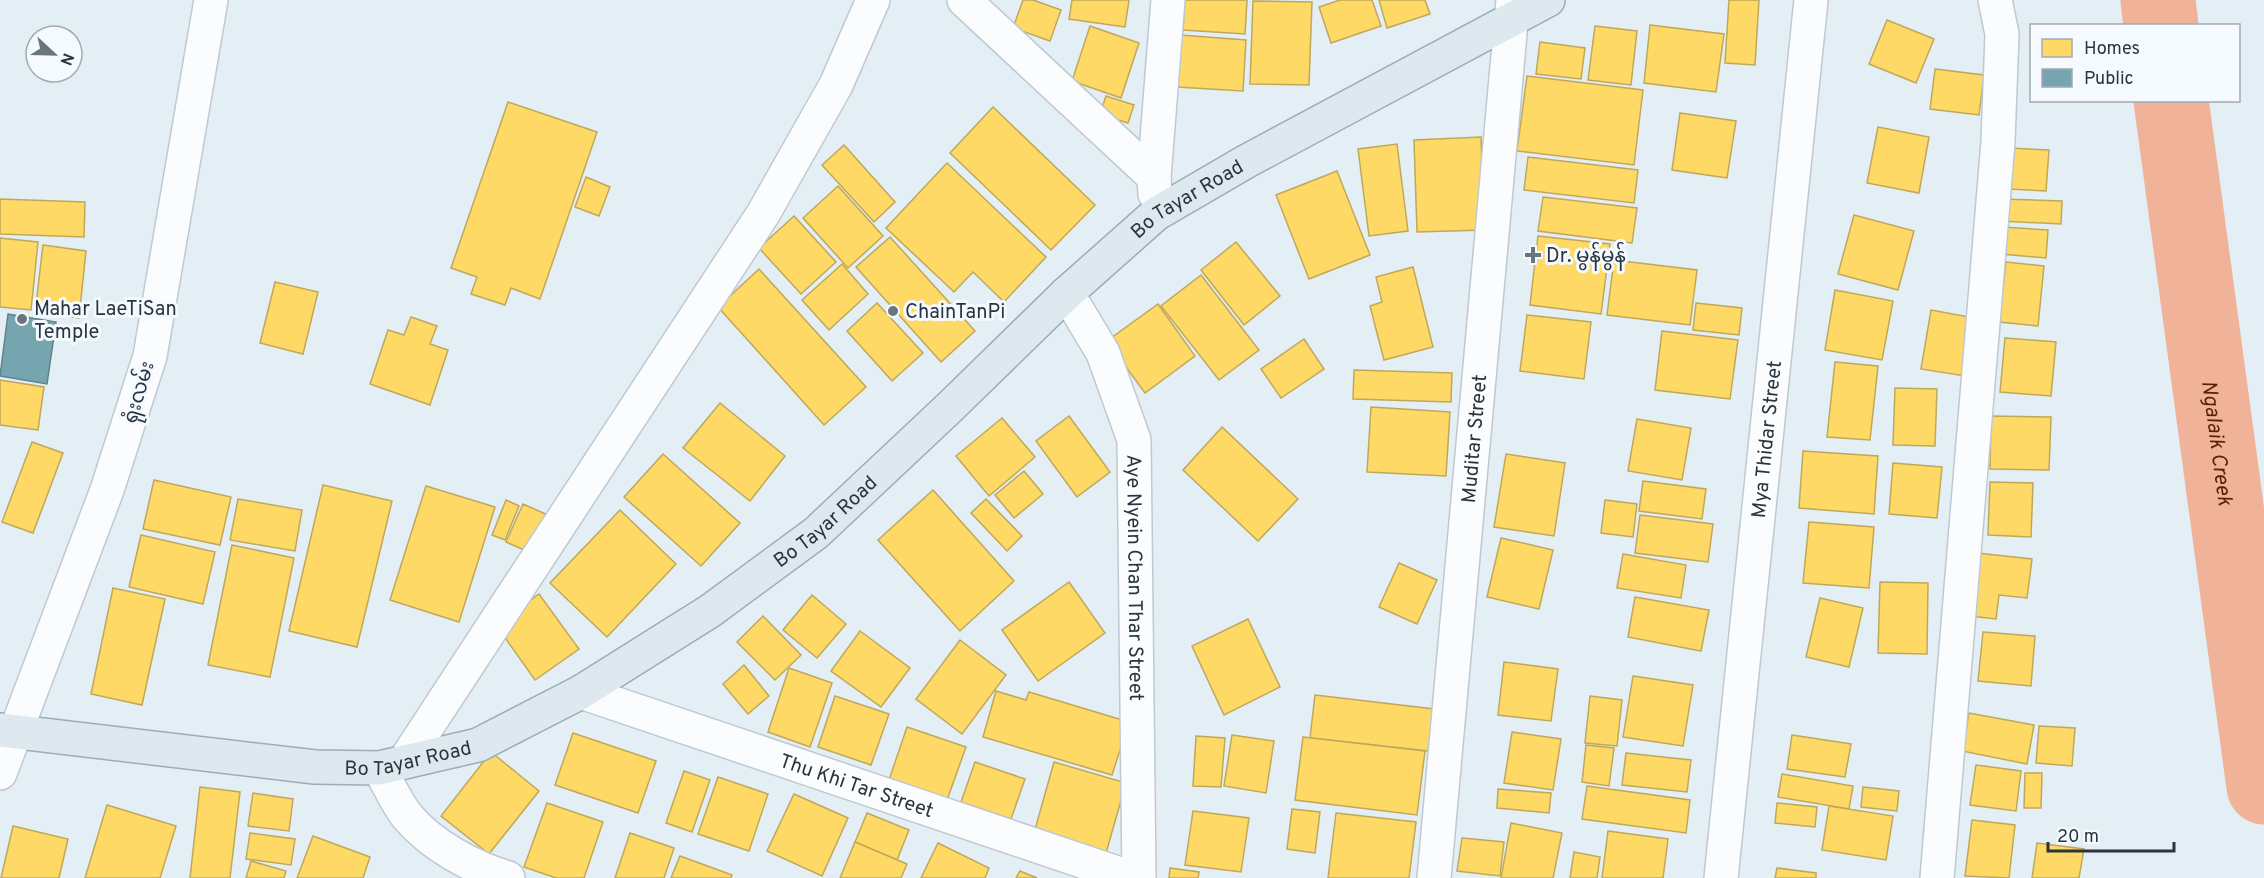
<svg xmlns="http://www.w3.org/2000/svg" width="2264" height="878" font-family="Overpass,'Noto Sans Myanmar',sans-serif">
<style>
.homes{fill:#ffd966;stroke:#bfa85a;stroke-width:1.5}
.public{fill:#76a5af;stroke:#5f838d;stroke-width:1.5}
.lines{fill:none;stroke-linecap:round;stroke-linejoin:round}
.river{stroke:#f0b39a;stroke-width:75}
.minor-casing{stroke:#bfc9d1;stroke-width:36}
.major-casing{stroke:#99adba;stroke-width:36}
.minor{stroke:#fbfcfe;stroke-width:33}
.major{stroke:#dee8ef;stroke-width:33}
.poi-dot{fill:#6a767e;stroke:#f4faff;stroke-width:2}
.labels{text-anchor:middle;stroke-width:6;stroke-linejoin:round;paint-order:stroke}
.street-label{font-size:20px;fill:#29353e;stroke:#f4faff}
.poi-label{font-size:20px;fill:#29353e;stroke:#f4faff;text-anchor:start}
.water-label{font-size:21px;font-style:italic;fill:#5a2205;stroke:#f4faff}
</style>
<rect width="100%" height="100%" fill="#e4eef5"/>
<!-- homes -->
<g class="homes">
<path d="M1023,0h10l28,10 -11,31 -37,-13z"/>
<path d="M1072,0h57l-4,27 -56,-8z"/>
<path d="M1185,0h62l-2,34 -62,-4z"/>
<path d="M1340,0h32l9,26 -50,17 -12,-36z"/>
<path d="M1379,0h46l5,14 -43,14z"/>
<path d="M1729,0h30l-4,65 -30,-2z"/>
<path d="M1253,1l59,1 -3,83 -59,-1z"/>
<path d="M1887,20l47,19 -18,44 -47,-19z"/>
<path d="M1650,25l74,9 -8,58 -72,-9z"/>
<path d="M1090,26l49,17 -18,55 -49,-17z"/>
<path d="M1595,26l42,5 -6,54 -43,-5z"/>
<path d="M1180,35l66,5 -3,51 -66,-4z"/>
<path d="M1540,42l45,6 -4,31 -45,-5z"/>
<path d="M1935,69l49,6 -5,40 -49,-6z"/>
<path d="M1527,76l116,14 -9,75 -117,-14z"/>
<path d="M1106,96l28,9 -6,18 -28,-9z"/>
<path d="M508,102l89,30 -57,167 -29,-11 -6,17 -34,-11 6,-17 -26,-9z"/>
<path d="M993,107l102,98 -44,45 -101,-97z"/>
<path d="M1680,113l56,8 -9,57 -55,-8z"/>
<path d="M1878,127l51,10 -10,56 -52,-10z"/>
<path d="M1481,137l3,93 -67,2 -3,-92z"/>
<path d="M1397,144l11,87 -39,5 -11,-87z"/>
<path d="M844,145l51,57 -21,20 -52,-57z"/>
<path d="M2010,148l39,2 -3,41 -38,-2z"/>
<path d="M1528,157l110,13 -4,33 -110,-13z"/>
<path d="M947,163l99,94 -42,45 -31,-30 -19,20 -68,-64z"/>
<path d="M1337,171l33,84 -61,24 -33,-84z"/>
<path d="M586,177l24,10 -11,29 -24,-9z"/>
<path d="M838,186l45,50 -35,32 -45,-50z"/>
<path d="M1543,197l94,11 -5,35 -94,-12z"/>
<path d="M0,199l85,3 -1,35 -84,-3z"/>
<path d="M2001,199l61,2 -1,23 -61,-3z"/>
<path d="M1854,215l60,16 -16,59 -60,-16z"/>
<path d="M794,216l42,46 -35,32 -42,-46z"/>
<path d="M2003,227l45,3 -2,28 -45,-4z"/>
<path d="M1538,236l72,8 -9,70 -71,-9z"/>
<path d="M890,237l85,94 -34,31 -85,-95z"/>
<path d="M0,238l38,4 -7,68 -31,-3z"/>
<path d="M1236,242l44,54 -36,29 -43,-55z"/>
<path d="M43,245l43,6 -7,67 -44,-5z"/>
<path d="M1614,260l83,10 -7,55 -83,-10z"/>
<path d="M2006,262l38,4 -6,60 -39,-4z"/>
<path d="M842,264l26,30 -39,36 -27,-30z"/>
<path d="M1413,267l20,80 -49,13 -14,-54 12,-4 -6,-25z"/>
<path d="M759,269l107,118 -42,38 -106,-118z"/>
<path d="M1201,275l58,75 -40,30 -58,-74z"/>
<path d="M275,282l43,10 -15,62 -43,-11z"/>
<path d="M1835,290l58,11 -11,59 -57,-10z"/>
<path d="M877,303l46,50 -31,28 -45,-50z"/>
<path d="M1696,303l46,5 -3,27 -46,-5z"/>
<path d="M1158,304l37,52 -50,37 -38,-52z"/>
<path d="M1931,310l44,8 -10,58 -44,-7z"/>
<path d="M1527,315l64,7 -7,57 -64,-8z"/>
<path d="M411,317l26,9 -7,18 18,6 -18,55 -60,-21 18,-54 16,5z"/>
<path d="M1662,331l76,9 -8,59 -75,-9z"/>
<path d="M2005,338l51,4 -5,54 -51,-4z"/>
<path d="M1304,339l20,30 -43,29 -20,-29z"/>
<path d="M1835,362l43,4 -8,74 -43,-3z"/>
<path d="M1354,370l98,3 -1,29 -98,-3z"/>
<path d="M0,380l44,7 -6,43 -38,-5z"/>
<path d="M1895,388l42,1 -2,57 -42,-1z"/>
<path d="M720,403l65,53 -35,45 -67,-53z"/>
<path d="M1371,407l79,5 -4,64 -79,-4z"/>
<path d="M1069,416l41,56 -33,25 -41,-56z"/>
<path d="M1991,416l60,1 -2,53 -59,-1z"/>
<path d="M1002,418l33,39 -46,39 -33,-40z"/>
<path d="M1637,419l54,9 -9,52 -54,-9z"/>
<path d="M1222,427l76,72 -40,42 -75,-71z"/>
<path d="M32,442l31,11 -30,80 -31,-11z"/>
<path d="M1803,451l75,5 -4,58 -75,-6z"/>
<path d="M663,454l77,69 -39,43 -77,-69z"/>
<path d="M1506,454l59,9 -11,73 -60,-9z"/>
<path d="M1893,463l49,4 -5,51 -48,-4z"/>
<path d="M1024,471l19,23 -29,24 -19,-23z"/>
<path d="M154,480l77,17 -11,48 -77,-16z"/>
<path d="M1643,481l63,8 -4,30 -63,-8z"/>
<path d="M1990,482l43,1 -2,54 -43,-2z"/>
<path d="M323,485l69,16 -35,146 -68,-16z"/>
<path d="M426,486l69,21 -36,115 -69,-22z"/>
<path d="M933,490l81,91 -54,50 -82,-91z"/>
<path d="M238,499l64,11 -7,41 -65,-11z"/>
<path d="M986,499l36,37 -15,15 -36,-38z"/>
<path d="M506,500l13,6 -14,34 -13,-5z"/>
<path d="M1605,500l32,4 -4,33 -32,-4z"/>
<path d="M523,504l27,12 -17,38 -27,-12z"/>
<path d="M620,510l56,54 -69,73 -57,-54z"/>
<path d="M1640,515l73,9 -5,38 -73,-9z"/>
<path d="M1809,522l65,5 -5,61 -66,-5z"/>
<path d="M141,535l74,17 -12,52 -74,-17z"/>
<path d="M1501,538l52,12 -14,59 -52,-12z"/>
<path d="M232,545l62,13 -24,119 -62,-12z"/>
<path d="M1977,553l55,6 -5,39 -28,-3 -3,24 -27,-3z"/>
<path d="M1623,554l63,11 -5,33 -64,-10z"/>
<path d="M1399,563l38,17 -20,44 -38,-17z"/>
<path d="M1069,582l36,51 -67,48 -36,-51z"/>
<path d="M1880,582l48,1 -1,71 -49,-1z"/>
<path d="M113,588l52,11 -23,106 -51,-11z"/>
<path d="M539,594l40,55 -44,31 -39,-55z"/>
<path d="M812,595l34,29 -29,34 -34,-28z"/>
<path d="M1635,597l74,13 -8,41 -73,-14z"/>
<path d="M1820,598l43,10 -14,59 -43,-10z"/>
<path d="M763,616l38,39 -26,25 -38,-38z"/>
<path d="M1248,619l32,68 -56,28 -32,-69z"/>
<path d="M860,631l50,37 -29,39 -50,-36z"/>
<path d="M1983,632l52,4 -4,50 -53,-5z"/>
<path d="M960,640l46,35 -44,59 -46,-35z"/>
<path d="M1504,662l54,7 -7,52 -53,-6z"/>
<path d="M744,665l25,31 -21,18 -25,-30z"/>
<path d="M789,668l43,15 -22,64 -42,-15z"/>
<path d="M1633,676l60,9 -10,61 -60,-9z"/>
<path d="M996,691l30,9 3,-8 100,30 -17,53 -129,-38z"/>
<path d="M1315,695l119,14 -6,42 -118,-13z"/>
<path d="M835,696l54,18 -18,51 -53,-18z"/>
<path d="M1590,696l32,4 -5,46 -32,-3z"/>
<path d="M1969,713l65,12 -7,39 -65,-13z"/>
<path d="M2039,726l36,2 -3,38 -36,-3z"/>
<path d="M907,727l59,20 -19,53 -58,-20z"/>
<path d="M1512,732l49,7 -8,51 -49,-7z"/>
<path d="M573,733l83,28 -18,52 -83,-28z"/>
<path d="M1232,735l42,6 -8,52 -42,-7z"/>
<path d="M1792,735l59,9 -6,33 -58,-8z"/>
<path d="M1196,736l29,2 -4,49 -28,-1z"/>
<path d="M1303,737l122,14 -8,64 -122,-15z"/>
<path d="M1586,745l28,3 -5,38 -27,-4z"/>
<path d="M491,752l48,39 -50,63 -48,-38z"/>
<path d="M1626,753l65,7 -4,32 -65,-7z"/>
<path d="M975,762l50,17 -14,40 -50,-17z"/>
<path d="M1054,762l72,21 -20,70 -72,-20z"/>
<path d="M1976,765l45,6 -5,40 -46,-6z"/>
<path d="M684,771l26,9 -18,52 -26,-9z"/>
<path d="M2025,773h17l-1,35h-17z"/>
<path d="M1782,774l71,12 -4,23 -71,-12z"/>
<path d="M718,777l50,17 -19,57 -51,-17z"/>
<path d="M1587,786l103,14 -4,33 -104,-14z"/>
<path d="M200,787l40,5 -10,86h-40z"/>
<path d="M1863,787l36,4 -2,20 -36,-4z"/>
<path d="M1498,789l53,4 -2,20 -52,-5z"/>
<path d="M253,793l40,6 -4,32 -41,-5z"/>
<path d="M794,794l54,24 -26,58 -55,-25z"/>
<path d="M547,803l56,19 -19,56h-28l-32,-11z"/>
<path d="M1777,803l40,4 -2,20 -40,-4z"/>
<path d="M107,805l69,21 -16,52h-75z"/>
<path d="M1829,806l64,10 -7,44 -64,-10z"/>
<path d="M1292,809l28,3 -5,41 -28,-4z"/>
<path d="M1193,811l56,7 -8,54 -56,-7z"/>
<path d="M867,813l42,17 -12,30 -42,-18z"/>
<path d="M1336,813l80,9 -7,56h-81z"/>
<path d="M1972,820l43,5 -6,53 -44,-2z"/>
<path d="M1511,823l51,10 -9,45h-52z"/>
<path d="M13,826l55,13 -9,39h-58z"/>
<path d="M1608,831l60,8 -5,39h-61z"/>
<path d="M250,833l45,6 -4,26 -45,-6z"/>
<path d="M630,833l44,15 -10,30h-49z"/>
<path d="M313,836l57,21 -7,21h-66z"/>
<path d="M1462,838l42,4 -4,34 -43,-5z"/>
<path d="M855,842l52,22 -6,14h-61z"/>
<path d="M938,843l51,25 -4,10h-64z"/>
<path d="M2037,843l47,6 -5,29h-47z"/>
<path d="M1574,852l26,5 -3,21h-27z"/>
<path d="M680,856l52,19 -1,3h-60z"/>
<path d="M251,861l35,10 -2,7h-38z"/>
<path d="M1170,868l29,4 -1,6h-29z"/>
<path d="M1777,868l39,5v5h-41z"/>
<path d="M1020,871l17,7h-21z"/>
</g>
<!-- public -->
<path class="public" d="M8,314l48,8 -9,62 -47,-8z"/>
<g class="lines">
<!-- river -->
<g class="river">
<path d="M2158,0l3,26"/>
<path id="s1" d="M2171,100l93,687"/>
</g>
<defs>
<g id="minor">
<path d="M964,0l190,177"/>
<path d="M1155,194l-1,-17 14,-177"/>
<path id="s2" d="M1067,293l36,60 31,87 5,438"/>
<path id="s3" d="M581,692l551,186"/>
<path d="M404,762l359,-548 73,-129 37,-85"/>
<path d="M379,768c9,15 17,34 28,48 25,30 65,51 101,62"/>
<path d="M0,773l107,-283 43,-134 61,-356"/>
<path id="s4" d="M1434,878l79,-878"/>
<path id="s5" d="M1721,878l90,-878"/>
<path d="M1937,878l61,-736 4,-108 -7,-34"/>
</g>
<g id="major">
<path id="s6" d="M0,730l315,37 64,1 99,-23 103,-53 129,-81 106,-78 133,-125 118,-115 89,-79 91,-53 301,-161"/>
</g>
</defs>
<!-- minor casing -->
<use href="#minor" class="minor-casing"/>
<!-- major casing -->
<use href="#major" class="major-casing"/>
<!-- minor -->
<use href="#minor" class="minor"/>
<!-- major -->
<use href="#major" class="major"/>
</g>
<!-- markers -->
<g class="poi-dot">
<path d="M1530 246h6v6h6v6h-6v6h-6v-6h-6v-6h6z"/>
<circle cx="893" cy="311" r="6"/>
<circle cx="22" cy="319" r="6"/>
</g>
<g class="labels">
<!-- street labels -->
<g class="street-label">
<text dy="7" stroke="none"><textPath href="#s6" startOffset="1383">Bo Tayar Road</textPath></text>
<text transform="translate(138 392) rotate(-73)" y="7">ရုံးလမ်း</text>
<text dy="7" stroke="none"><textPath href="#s4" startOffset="441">Muditar Street</textPath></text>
<text dy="7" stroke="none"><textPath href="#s5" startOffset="441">Mya Thidar Street</textPath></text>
<text dy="7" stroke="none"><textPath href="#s6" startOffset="897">Bo Tayar Road</textPath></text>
<text dy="7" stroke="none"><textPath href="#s2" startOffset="300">Aye Nyein Chan Thar Street</textPath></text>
<text dy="7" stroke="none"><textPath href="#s6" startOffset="411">Bo Tayar Road</textPath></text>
<text dy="7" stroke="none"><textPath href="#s3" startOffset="291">Thu Khi Tar Street</textPath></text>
</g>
<!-- poi labels -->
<g class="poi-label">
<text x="1546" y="262">Dr. မွန်မွန်</text>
<text x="34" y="315">Mahar LaeTiSan<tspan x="34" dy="23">Temple</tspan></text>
<text x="905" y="318">ChainTanPi</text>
</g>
<!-- water labels -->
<g class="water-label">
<text dy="7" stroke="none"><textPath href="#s1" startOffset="346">Ngalaik Creek</textPath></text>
</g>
</g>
<!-- legend -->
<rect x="2030" y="24" width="210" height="78" fill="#f4faff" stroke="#a3abb2" stroke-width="1.5"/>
<rect x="2042" y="39" width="30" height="18" fill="#ffd966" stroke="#a3abb2" stroke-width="1.5"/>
<text x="2084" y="54" font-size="18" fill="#29353e">Homes</text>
<rect x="2042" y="69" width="30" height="18" fill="#76a5af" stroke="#a3abb2" stroke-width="1.5"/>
<text x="2084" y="84" font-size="18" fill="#29353e">Public</text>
<!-- north arrow -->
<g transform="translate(54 54) rotate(112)"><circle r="28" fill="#f4faff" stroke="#a3abb2" stroke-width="1.5"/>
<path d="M0-4.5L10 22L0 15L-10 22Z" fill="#6a767e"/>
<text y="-9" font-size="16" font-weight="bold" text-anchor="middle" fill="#29353e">N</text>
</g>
<!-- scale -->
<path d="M2048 842v9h126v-9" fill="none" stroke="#29353e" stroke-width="3"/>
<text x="2057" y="842" font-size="18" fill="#29353e" stroke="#f4faff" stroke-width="4.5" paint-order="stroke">20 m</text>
</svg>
